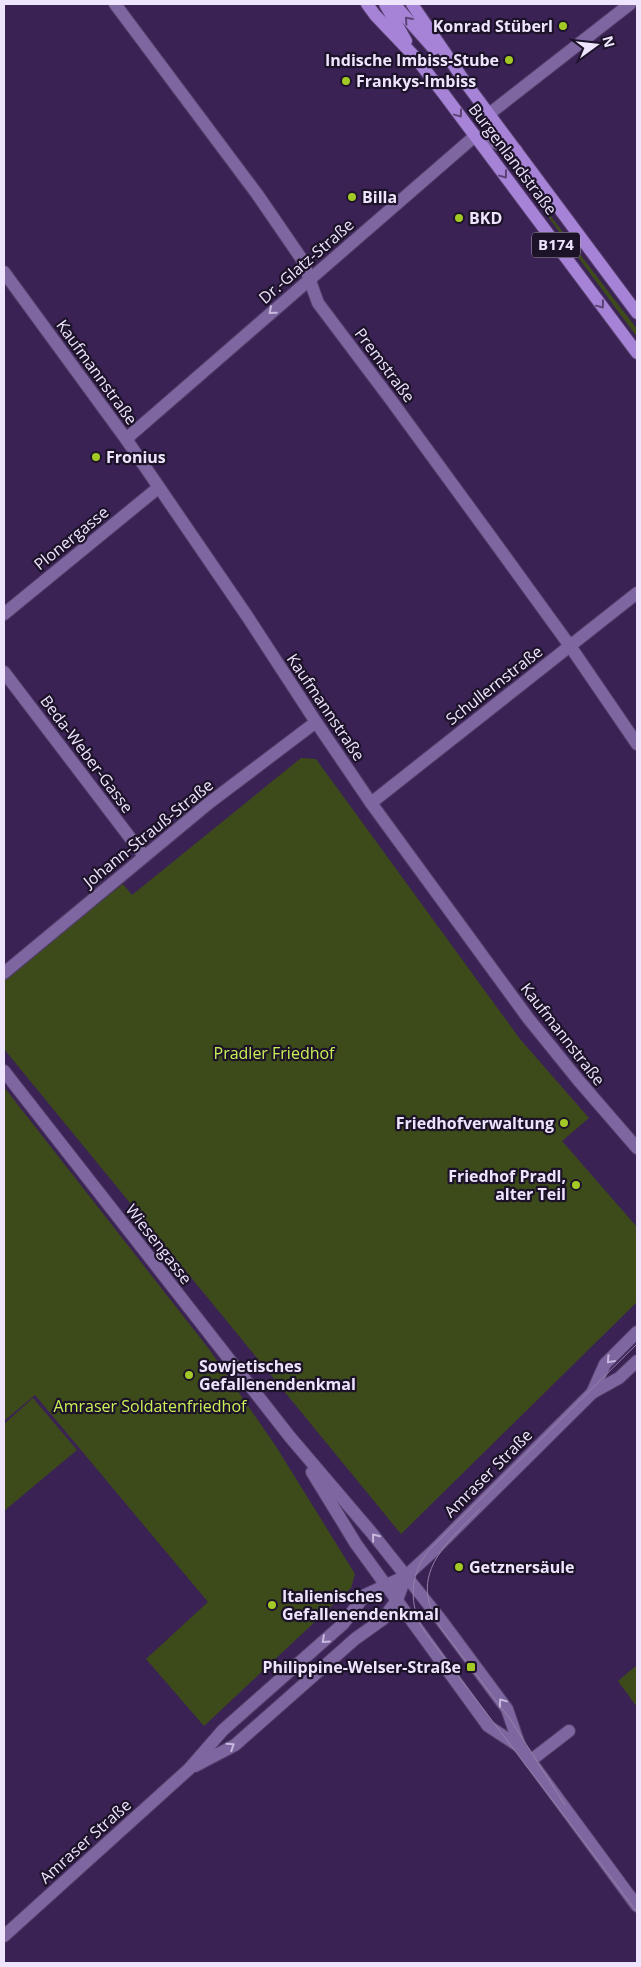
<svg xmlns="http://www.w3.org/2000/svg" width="641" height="1967" font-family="'Open Sans',sans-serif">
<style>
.green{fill:#3d4b1a}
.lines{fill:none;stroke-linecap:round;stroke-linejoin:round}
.minor-casing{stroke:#523d68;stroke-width:14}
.major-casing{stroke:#523d68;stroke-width:14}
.minor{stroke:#7e67a0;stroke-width:12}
.major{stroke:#a783d7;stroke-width:12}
.tram{stroke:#9382a9;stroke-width:1}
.oneway{stroke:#5b4577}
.oneway2{stroke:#c7b8dd}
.poi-dot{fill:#a3c926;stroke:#1d1329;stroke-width:2}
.labels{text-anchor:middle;stroke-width:4.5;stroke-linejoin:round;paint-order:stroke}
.shield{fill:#1d1329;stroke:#afa5be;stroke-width:1}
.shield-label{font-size:15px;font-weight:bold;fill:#eee4fe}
.poi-label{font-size:16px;font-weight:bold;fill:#eee4fe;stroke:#1d1329;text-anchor:start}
.street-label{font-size:16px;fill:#eee4fe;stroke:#1d1329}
.park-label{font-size:16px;fill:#c9f157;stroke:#1d1329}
</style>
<rect width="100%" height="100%" fill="#3a2255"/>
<!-- green -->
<g class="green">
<path d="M550,215l87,114v8l-88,-119 -1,-2z"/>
<path d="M301,758l15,1 204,280 69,79 -27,23 75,86v75l-236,232 -397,-485v-71l119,-94 9,11z"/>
<path d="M4,1087l205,262 68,99 78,126 -4,14 -147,138 -58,-67 62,-57 -173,-207 -31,26z"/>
<path d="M33,1398l44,52 -73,61v-87z"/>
<path d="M637,1665v42l-19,-26z"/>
</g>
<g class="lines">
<defs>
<g id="minor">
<path d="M115,4l142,190 46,67 15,42 73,97 108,148 71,98 67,98"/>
<path d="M489,114l141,-110"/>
<path d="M4,272l122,167 121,177 69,106 55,81 157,215 51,63 58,67"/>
<path d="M126,439l349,-303 41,14"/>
<path d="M4,614l154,-126"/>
<path d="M4,672l140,184"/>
<path d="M371,803l266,-210"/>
<path d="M4,973l205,-170 107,-81"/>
<path d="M4,1071l286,366 81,95 70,88 66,89 13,38"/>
<path d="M592,1393l13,-29 32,-32"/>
<path d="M312,1472l44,72 132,182 32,21 117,159"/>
<path d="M530,1761l39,-30"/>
<path d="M195,1766l40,-21 120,-106 28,-20 14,-19 9,-24"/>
<path d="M4,1936l185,-167 34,-39 120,-106 22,-29 41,-19 25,-23 161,-160 27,-15 18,-17"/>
</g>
<g id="major">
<path d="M367,4l8,11 40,42 28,36 194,260"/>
<path d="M385,4l21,37"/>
<path d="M394,4l40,45"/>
<path d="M412,4l53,78 172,231"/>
</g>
</defs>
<!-- minor casing -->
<use href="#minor" class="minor-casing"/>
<!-- major casing -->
<use href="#major" class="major-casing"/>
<!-- minor -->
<use href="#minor" class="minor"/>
<!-- major -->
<use href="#major" class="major"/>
<!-- tram -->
<g class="tram">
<path d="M637,1344l-207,205c-21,24 -22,57 -5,83l212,280"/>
<path d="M480,1509c-35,36 -73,65 -40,118l70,92 55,86"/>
</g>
</g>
<!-- one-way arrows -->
<defs><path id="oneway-chevron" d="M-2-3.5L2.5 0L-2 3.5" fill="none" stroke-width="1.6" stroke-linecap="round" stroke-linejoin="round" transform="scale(1.25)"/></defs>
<g class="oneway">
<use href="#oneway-chevron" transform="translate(408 20) rotate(-132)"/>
<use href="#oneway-chevron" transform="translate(459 114) rotate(53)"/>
<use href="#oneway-chevron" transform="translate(504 175) rotate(53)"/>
<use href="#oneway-chevron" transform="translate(601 305) rotate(53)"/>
</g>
<g class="oneway2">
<use href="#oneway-chevron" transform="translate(272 311) rotate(139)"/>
<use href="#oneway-chevron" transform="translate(610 1360) rotate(132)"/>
<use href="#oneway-chevron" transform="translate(375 1537) rotate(-129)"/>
<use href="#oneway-chevron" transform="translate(325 1640) rotate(138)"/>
<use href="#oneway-chevron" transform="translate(502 1702) rotate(-127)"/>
<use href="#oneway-chevron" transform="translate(231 1746) rotate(-33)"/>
</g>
<!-- markers -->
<g class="poi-dot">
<circle cx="563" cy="26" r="5"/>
<circle cx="509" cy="60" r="5"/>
<circle cx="346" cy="81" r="5"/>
<circle cx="352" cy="197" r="5"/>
<circle cx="459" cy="218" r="5"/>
<circle cx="96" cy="457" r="5"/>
<circle cx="564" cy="1123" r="5"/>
<circle cx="576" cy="1185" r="5"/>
<circle cx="189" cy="1375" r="5"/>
<circle cx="459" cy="1567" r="5"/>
<circle cx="272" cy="1605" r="5"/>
<rect x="466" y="1662" width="10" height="10" rx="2.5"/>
</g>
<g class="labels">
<!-- shield labels -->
<rect class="shield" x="532" y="232.5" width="48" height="25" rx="4"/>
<g class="shield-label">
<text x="556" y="250">B174</text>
</g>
<!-- poi labels -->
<g class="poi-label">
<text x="553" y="32" text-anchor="end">Konrad Stüberl</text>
<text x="499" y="66" text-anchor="end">Indische Imbiss-Stube</text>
<text x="356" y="87">Frankys-Imbiss</text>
<text x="362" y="203">Billa</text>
<text x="469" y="224">BKD</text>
<text x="106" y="463">Fronius</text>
<text x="554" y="1129" text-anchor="end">Friedhofverwaltung</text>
<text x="566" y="1182" text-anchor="end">Friedhof Pradl,<tspan x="566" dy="18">alter Teil</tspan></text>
<text x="199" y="1372">Sowjetisches<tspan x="199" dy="18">Gefallenendenkmal</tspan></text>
<text x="469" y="1573">Getznersäule</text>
<text x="282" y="1602">Italienisches<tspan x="282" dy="18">Gefallenendenkmal</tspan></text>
<text x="461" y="1673" text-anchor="end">Philippine-Welser-Straße</text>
</g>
<!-- street labels -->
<g class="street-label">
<text transform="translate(513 159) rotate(53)" y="6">Burgenlandstraße</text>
<text transform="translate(306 261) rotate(-41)" y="6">Dr.-Glatz-Straße</text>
<text transform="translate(385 365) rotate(53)" y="6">Premstraße</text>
<text transform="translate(97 372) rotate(54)" y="6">Kaufmannstraße</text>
<text transform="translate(71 538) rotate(-39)" y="6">Plonergasse</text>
<text transform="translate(494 685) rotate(-38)" y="6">Schullernstraße</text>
<text transform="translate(326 707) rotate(56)" y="6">Kaufmannstraße</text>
<text transform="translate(87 754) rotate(53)" y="6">Beda-Weber-Gasse</text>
<text transform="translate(148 833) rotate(-39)" y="6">Johann-Strauß-Straße</text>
<text transform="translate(563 1034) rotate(52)" y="6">Kaufmannstraße</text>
<text transform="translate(159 1244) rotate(52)" y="6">Wiesengasse</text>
<text transform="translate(488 1473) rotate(-45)" y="6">Amraser Straße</text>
<text transform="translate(85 1841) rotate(-42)" y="6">Amraser Straße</text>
</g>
<!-- park labels -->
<g class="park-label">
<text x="274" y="1059">Pradler Friedhof</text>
<text x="150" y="1412">Amraser Soldatenfriedhof</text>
</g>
</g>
<!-- border -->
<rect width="641" height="1967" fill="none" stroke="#eee4fe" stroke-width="10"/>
<!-- north arrow -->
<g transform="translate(596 45) rotate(75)" stroke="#1d1329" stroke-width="4" paint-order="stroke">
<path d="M0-4L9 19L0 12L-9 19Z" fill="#eee4fe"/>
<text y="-8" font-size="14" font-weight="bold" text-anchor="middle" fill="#eee4fe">N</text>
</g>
</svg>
